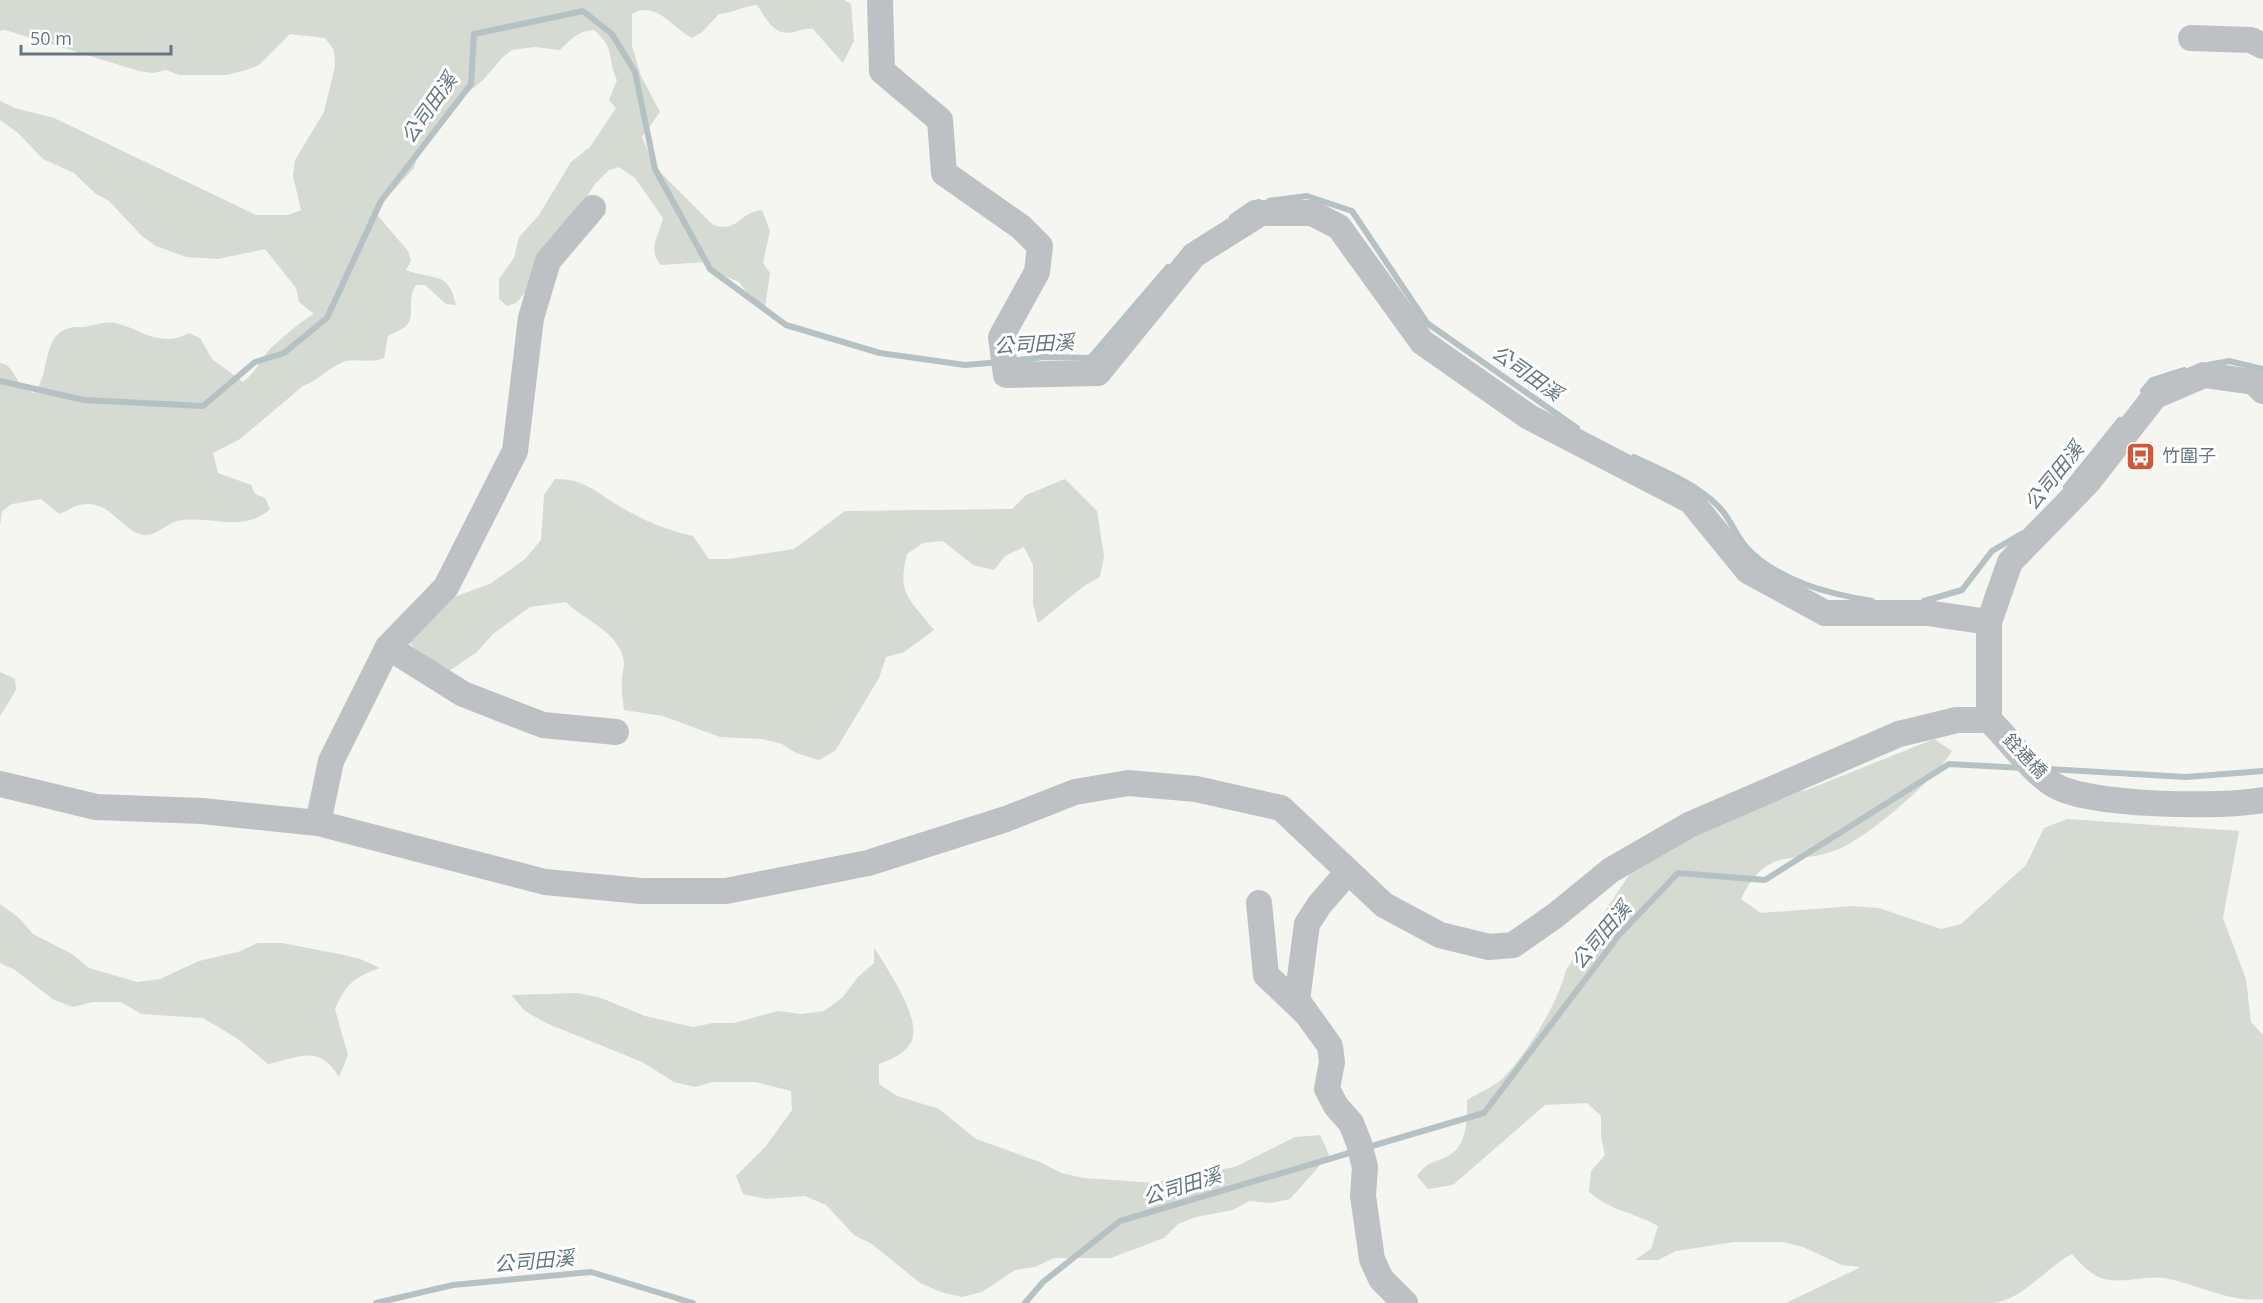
<svg xmlns="http://www.w3.org/2000/svg" width="2263" height="1303" font-family="'Open Sans','Noto Sans TC',sans-serif">
<style>
.green{fill:#d5dad2}
.lines{fill:none;stroke-linecap:round;stroke-linejoin:round}
.stream{stroke:#b6c1c4;stroke-width:6}
.minor{stroke:#bdc1c4;stroke-width:26}
.labels{text-anchor:middle;stroke-width:6;stroke-linejoin:round;paint-order:stroke}
.poi-label{font-size:18px;fill:#677680;stroke:#fff;text-anchor:start}
.street-label{font-size:18px;fill:#677680;stroke:#fff}
.water-label{font-size:20px;font-style:italic;fill:#63777d;stroke:#fff}
</style>
<rect width="100%" height="100%" fill="#f5f5f2"/>
<!-- green -->
<g class="green">
<path d="M0,0h844l7,4 3,37 -11,22 -30,-34c-9,-1 -11,1 -19,3 -20,5 -28,-14 -37,-27 -14,1 -23,8 -38,9l-17,18 -10,6c-21,-11 -36,-38 -60,-24v32l9,30 19,36 -18,25 13,30 58,58c26,8 26,-13 49,-15l8,21 -7,32 7,10 -5,35 -9,-3 -17,-23 -17,-7 -16,-13 -45,3c-14,-15 -2,-30 2,-47l-28,-40 -16,-11 -10,3 -14,14 -67,105 -12,14 -9,3 -8,-7v-20l15,-21 5,-21 20,-22 32,-53 19,-15 26,-39 -7,-8 8,-20c-11,-22 0,-30 -23,-50 -16,1 -23,9 -34,20l-26,-3 -22,3 -9,7 -20,23 -30,25 -32,40 -7,23 -28,30 -6,8 -2,10 30,35 3,10 -5,9c27,11 42,-1 50,35l-10,-1 -21,-19h-9c-10,13 0,32 -10,41 -4,4 -13,7 -18,10l-4,22c-14,6 -30,-1 -43,5 -14,6 -24,18 -38,23l-63,53 -27,14 5,20 33,12 4,9 10,4 5,11c-26,25 -61,5 -93,12 -12,3 -19,15 -33,14 -24,-4 -33,-37 -65,-30 -6,1 -13,7 -20,9l-18,-15 -29,5 -10,7 -2,15v-163c13,2 14,14 21,22 3,4 9,6 14,8 13,-19 9,-45 23,-59 8,-7 16,-7 25,-7 11,-1 21,-6 32,-4 26,6 47,26 74,10l11,5 12,21 31,23c13,-9 17,-22 27,-33 8,-8 35,-31 44,-35l-15,-12 -3,-14 -31,-39 -47,10 -32,-2 -30,-11 -14,-10 -33,-35 -13,-7 -22,-21 -31,-14 -25,-26 -18,-13v-19l15,7 39,10 202,97h32l13,-5 -8,-34 2,-16 29,-48 11,-46 -1,-16 -9,-12 -35,-4 -31,31 -16,6 -17,4h-47l-13,-5 -13,3 -14,-2 -134,-41 -5,1z"/>
<path d="M555,479c30,0 39,12 64,27 22,13 48,25 74,30l16,23h20l65,-10 51,-38 167,-2 14,-14 39,-16 32,32 7,45 -4,21 -16,9 -46,37 -5,-19v-39l-9,-18 -19,9 -11,14 -21,-5 -30,-24 -20,2 -16,11c-11,41 4,46 27,76l-30,22 -18,5 -7,21 -44,73 -16,9 -23,-7 -14,-9 -20,-5 -42,-2 -57,-21 -39,-6c-1,-10 -3,-19 -2,-29 0,-6 2,-13 2,-19 -4,-30 -39,-41 -58,-60l-36,5 -37,27 -16,18 -28,19 -21,-9 -29,-30 27,-25 64,-23 35,-25 16,-19 3,-45z"/>
<path d="M0,672l15,7 1,11 -16,26z"/>
<path d="M1934,739l18,12c-18,29 -79,82 -111,97 -44,21 -70,-9 -100,51l20,14 92,-7 26,2 62,21 20,-5 65,-59 18,-37 23,-9 172,12 -16,87 23,61 5,43 12,13v264c-31,4 -65,-14 -94,-20 -21,-5 -43,5 -65,0 -14,-4 -23,-15 -32,-25 -27,14 -48,45 -79,49h-207l75,-36 -19,-2 -39,-18 -19,-5h-50l-58,9 -18,9h-23l16,-11 7,-23c-25,-14 -47,-15 -69,-34l2,-21 14,-16 -4,-18v-21l-14,-13 -42,2 -92,80 -25,4 -11,-13c13,-17 14,-11 31,-20 20,-11 19,-36 19,-56 11,-7 27,-13 36,-22 24,-24 55,-75 63,-108l71,-107 13,-10 143,-61 14,-2z"/>
<path d="M0,904l19,14 14,16 39,20 17,14 48,14 23,-3 39,-18 39,-9 20,-9h24l57,11 21,5 20,9c-26,9 -34,16 -45,41l13,46 -9,22c-20,-33 -38,-20 -71,-13l-30,-25 -35,-21 -62,-4 -20,-12h-28l-20,5 -19,-7 -39,-30 -15,-7z"/>
<path d="M874,947c12,21 51,74 36,97 -7,11 -19,15 -31,20v20l18,12 42,13 37,30 64,23 21,11 23,5 71,5 36,-12h21l23,-4 60,-30 25,-2 9,20 -39,44 -20,4 -21,-2 -16,9 -37,7 -18,7 -14,14 -53,20h-57l-19,9 -20,3 -33,22 -20,5 -21,-5 -21,-9 -48,-39 -18,-9 -28,-30 -21,-9 -39,3 -23,-5 -7,-18 30,-30 26,-36 -1,-19 -36,-9h-42l-18,5 -21,-5 -32,-20 -96,-39 -21,-12 -14,-16 67,-2 23,5 44,18 48,11 20,-4h21l44,-12 23,3 23,-3 18,-13 16,-21 16,-14z"/>
</g>
<g class="lines">
<!-- stream -->
<g class="stream">
<path d="M1269,201l38,-5 45,15 75,112 150,105"/>
<path d="M1232,217l19,-13 8,-2"/>
<path d="M1010,361l35,-4 45,1 78,-91"/>
<path d="M2208,365l21,-4 34,8"/>
<path d="M0,381l84,19 119,6 52,-44 29,-9 43,-35 54,-117 90,-117 3,-50 109,-23 29,23 23,38 20,97 55,100 76,56 94,28 85,12 35,-3"/>
<path d="M2143,391l9,-11 32,-10"/>
<path d="M1634,457c29,14 61,26 84,49 12,11 17,29 29,42 31,33 82,46 125,53"/>
<path d="M2066,487l54,-67"/>
<path d="M1924,601l38,-11 30,-39 31,-18"/>
<path d="M2048,769l138,8 77,-6"/>
<path d="M1365,1148l119,-35 135,-178 59,-62 87,7 184,-116 74,4"/>
<path d="M376,1303l77,-18 138,-13 102,31"/>
<path d="M1025,1303l18,-21 77,-61 236,-70"/>
</g>
<!-- minor -->
<g class="minor">
<path d="M880,0l2,71 58,49 4,53 77,54 19,19 -3,26 -36,65 5,38 92,-2 96,-118 67,-42h51l27,14 83,115 107,75 162,84 57,70 77,42h102l62,9"/>
<path d="M2191,38l60,2 12,6"/>
<path d="M388,647l75,47 80,31 73,7"/>
<path d="M1989,720v-98l21,-60 78,-80 67,-86 49,-21 50,7 9,9"/>
<path d="M0,784l96,23 106,4 116,12 227,59 96,9h85l142,-28 138,-44 69,-27 53,-9 68,6 85,19 103,97 56,30 49,12 24,-2 43,-30 55,-45 78,-45 210,-91 58,-14h32c19,18 44,53 65,65 33,21 169,23 209,15"/>
<path d="M318,823l13,-62 57,-114 58,-60 69,-136 16,-133 17,-57 45,-53"/>
<path d="M1347,873l-27,31 -13,20 -10,76 33,46 2,16 -5,27 9,17 15,17 8,20 6,24 -2,29 9,63 9,20 24,24"/>
<path d="M1259,903l7,72 39,37"/>
</g>
</g>
<!-- icons -->
<defs>
<symbol id="bus-square" viewBox="-11 -11 22 22"><rect x="-9" y="-9" width="18" height="18" rx="4" fill="#d15737" stroke="#fff"/><path d="M-5-6H5V4H4V6H2V4H-2V6H-4V4H-5ZM-3.5-4V0h7V-4ZM-3.5 1.2v1.5H-2V1.2ZM2 1.2v1.5H3.5V1.2Z" fill="#fff"/></symbol>
</defs>
<g fill-rule="evenodd">
<use href="#bus-square" x="2124" y="440" width="33" height="33"/>
</g>
<g class="labels">
<!-- poi labels -->
<g class="poi-label">
<text x="2162" y="462">竹圍子</text>
</g>
<!-- street labels -->
<g class="street-label">
<text transform="translate(2025 756) rotate(46)" y="6">銓通橋</text>
</g>
<!-- water labels -->
<g class="water-label">
<text transform="translate(429 108) rotate(-55)" y="7">公司田溪</text>
<text transform="translate(1034 344) rotate(-3)" y="7">公司田溪</text>
<text transform="translate(1527 373) rotate(35)" y="7">公司田溪</text>
<text transform="translate(2054 476) rotate(-51)" y="7">公司田溪</text>
<text transform="translate(1601 935) rotate(-50)" y="7">公司田溪</text>
<text transform="translate(1182 1186) rotate(-17)" y="7">公司田溪</text>
<text transform="translate(534 1261) rotate(-5)" y="7">公司田溪</text>
</g>
</g>
<!-- scale -->
<path d="M21 45v9h150v-9" fill="none" stroke="#677680" stroke-width="3"/>
<text x="30" y="45" font-size="18" fill="#677680" stroke="#ffffff" stroke-width="4.5" paint-order="stroke">50 m</text>
</svg>
